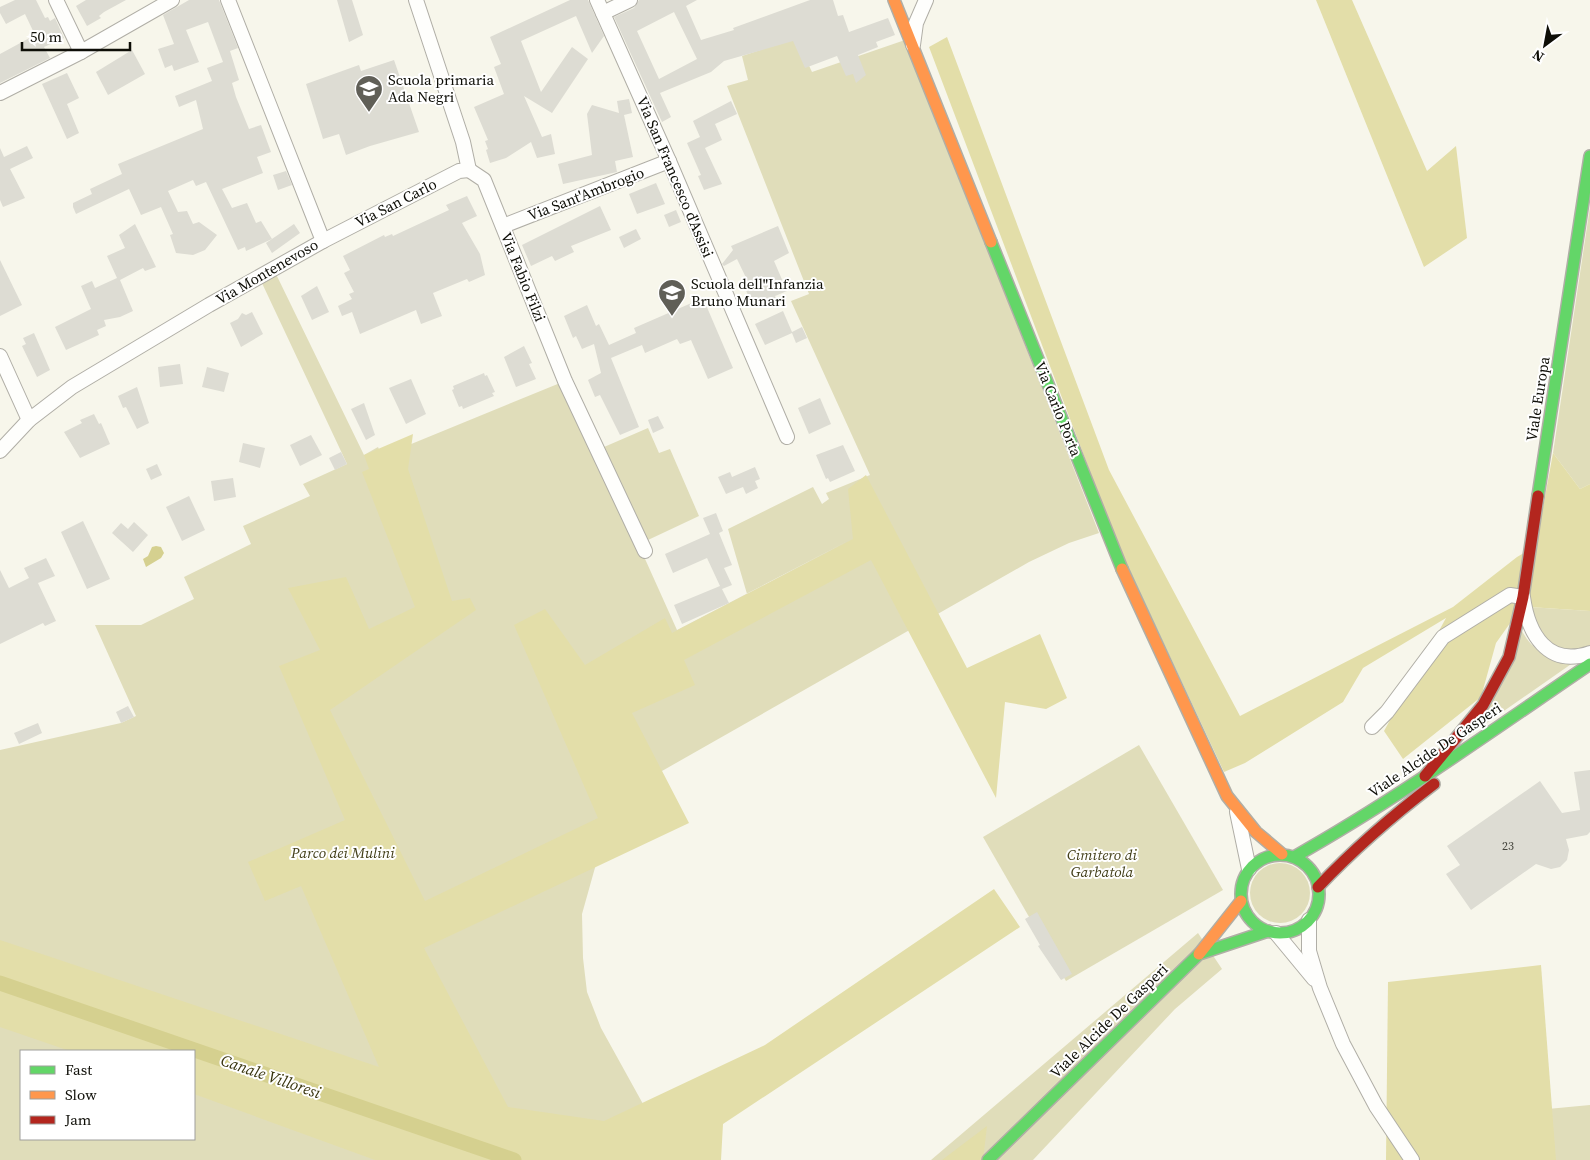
<svg xmlns="http://www.w3.org/2000/svg" width="1590" height="1160" font-family="'Source Serif 4',serif">
<style>
.green{fill:#e0ddba;fill-rule:evenodd}
.forest{fill:#e3dea9}
.water{fill:#d5d08f}
.lines{fill:none;stroke-linecap:round;stroke-linejoin:round}
.canal{stroke:#d5d08f;stroke-width:15}
.building{fill:#dddcd3;fill-rule:evenodd}
.street-casing{stroke:#b0aea6;stroke-width:16}
.fast-casing{stroke:#b0aea6;stroke-width:14}
.slow-casing{stroke:#b0aea6;stroke-width:14}
.jam-casing{stroke:#b0aea6;stroke-width:14}
.street{stroke:#fefefc;stroke-width:14}
.fast{stroke:#63d668;stroke-width:11}
.slow{stroke:#ff974d;stroke-width:11}
.jam{stroke:#b3261e;stroke-width:11}
.labels{text-anchor:middle;stroke-width:4;stroke-linejoin:round;paint-order:stroke}
.number-label{font-size:12px;fill:#44443c}
.poi-label{font-size:15px;fill:#0e0e07;stroke:#fff;text-anchor:start}
.street-label{font-size:15px;fill:#0e0e07;stroke:#fff}
.park-label{font-size:15px;font-style:italic;fill:#433f19;stroke:#fff}
.water-label{font-size:16px;font-style:italic;fill:#38340e;stroke:#fff}
</style>
<rect width="100%" height="100%" fill="#f7f6eb"/>
<!-- green -->
<g class="green">
<path d="M795,36l17,36 93,-32 194,493 -30,10 -40,19 -367,209 -16,15 -48,71 -16,57 1,44 4,34 14,36 73,132h-674v-410l121,-27 15,-7 -41,-91h46l53,-26 -10,-22 67,-33 -8,-18 67,-30 -7,-12 44,-20 -86,-183 14,-9 89,183 14,-8 4,9 183,-75 112,249 171,-89 -101,53 -19,-65 85,-42 9,17 7,-5 -3,-6 44,-18 -79,-174 18,-7 -82,-208 21,-6 -6,-24 36,-12zM21,1051h173v88h-173z"/>
<path d="M1590,207v277l-10,5 -27,-36z"/>
<path d="M648,428l11,25 11,-4 29,67 -51,24 -44,-93z"/>
<path d="M1529,607l61,4v35c-36,18 -48,-13 -61,-39z"/>
<path d="M1522,631c13,24 30,27 55,29l-109,76z"/>
<path d="M1139,745l84,145 -157,91 -83,-144z"/>
<circle cx="1280" cy="893" r="30"/>
<path d="M1198,933l24,36 -47,40 -142,151h-102z"/>
<path d="M1590,1105v55h-47l-6,-50z"/>
</g>
<!-- forest -->
<g class="forest">
<path d="M1316,0h36l75,171 29,-25 11,92 -43,29z"/>
<path d="M947,37l162,433 131,246 213,-109 64,-50 19,-11 17,-93 27,36 10,-5v127l-61,-4 1,-12 -34,48 -15,54 -78,62 -19,-28 62,-113 -83,50 -20,34 -98,61 -21,9 -105,-224 -190,-501z"/>
<path d="M413,434l-5,35 44,132 18,-3 6,12 -146,100 95,191 173,-83 -84,-193 31,-16 40,56 80,-47 7,15 181,-94 -5,-50 18,-14 101,193 73,-34 27,64 -21,11 -41,-7 -9,96 -125,-238 -187,100 11,25 -63,28 57,110 -265,125 84,159 96,14 161,-76 229,-156 26,38 -297,197 -2,36h-346l-181,-66v-43h-124l-70,-24v-87l379,127 -78,-181 -36,15 -17,-39 97,-42 -66,-154 41,-16 -32,-62 58,-11 23,52 46,-22 -53,-135 7,-3 -5,-14z"/>
<path d="M1541,965l15,195h-170l2,-178z"/>
<path d="M987,1126l-4,34h-41z"/>
</g>
<!-- water -->
<path class="water" d="M156,546l5,1 3,6 -3,5 -15,9 -3,-8 5,-3 4,-9z"/>
<g class="lines">
<!-- canal -->
<path class="canal" d="M0,983l514,177"/>
</g>
<!-- building -->
<g class="building">
<path d="M15,0h21l9,18 3,-1 2,4 5,-3 9,20 -20,9 6,11 -50,25v-29l35,-19 -10,-21 -19,10 -6,-11v-6z"/>
<path d="M86,0h40l-22,12 -5,4 2,2 -14,8 -11,-20z"/>
<path d="M189,0h30l19,48 -8,3 9,29 -7,3 4,14 13,32 12,-4 10,27 -14,5 6,16 -41,16 10,19 15,-5 9,20 5,-2 11,18 -26,12 -1,-4 -7,3 -32,-68 -10,4 -3,-6 -25,11 10,21 9,-1 6,13 6,-2 18,13 -12,15 -12,5 -17,-2 -6,-18 3,-1 -12,-27 -20,8 -12,-26 -53,25 -3,-7v-4l19,-9 -2,-5 32,-15 -4,-10 85,-35 -7,-29 -17,7 -4,-11 37,-15 -5,-13 16,-6 -15,-40 -22,8 13,32 -25,9 -2,-6 -7,3 -7,-19 16,-5 -11,-29z"/>
<path d="M337,0h15l11,35 -14,7z"/>
<path d="M570,0h18l16,36 -12,17 -16,-37 -55,25 20,51 31,-45 16,12 -36,54 -28,-17 18,41 9,-3 4,20 -18,4 -6,-16 -25,16 -16,5 -4,-13 2,-1 -3,-8 3,-1 -14,-33 30,-13 -10,-27 7,-3 -11,-27z"/>
<path d="M639,0h58l-11,6 15,34 33,-10 -1,-2 77,-28h23l5,16 5,-1 6,17 39,-14 7,17 -19,7 2,5 -20,8 8,20 -10,8 -3,-9 -7,2 -9,-20 -32,12 -12,-27 -69,20 -13,11 -51,21 11,24 -9,5 -48,-105 20,-9zM674,12l23,47 -38,20 -22,-48z"/>
<path d="M132,50l13,24 -37,21 -12,-23z"/>
<path d="M394,60l25,72 -49,14 -24,9 -7,-21 -16,5 -17,-55 53,-19 2,6z"/>
<path d="M67,73l12,25 -12,6 12,29 -12,6 -25,-55z"/>
<path d="M629,99l3,14 -8,2 9,42 -18,4 2,11 -54,12 -5,-20 34,-9 -5,-41 5,-9 27,8 -2,-12z"/>
<path d="M731,101l6,13 -22,10 7,16 -17,8 17,36 -18,6 -6,-14 3,-1 -14,-32 13,-6 -7,-16z"/>
<path d="M27,146l6,12 -23,11 15,29 -22,9 -3,-7v-52l4,9z"/>
<path d="M286,171l6,14 -14,5 -5,-15z"/>
<path d="M656,183l9,21 -28,10 -8,-20z"/>
<path d="M467,196l10,20 -15,7 18,31 5,21 -16,7 -2,-3 -34,14 9,23 -21,8 -5,-14 -56,24 -8,-22 -10,4 -4,-10 14,-7 -3,-5 5,-2 -10,-19 6,-3 -7,-14 41,-21 1,2 7,-3 1,2 56,-26 -3,-5z"/>
<path d="M600,206l11,24 -40,16 3,6 -19,9 -3,-5 -21,10 -9,-21z"/>
<path d="M676,210l5,12 -12,5 -5,-12z"/>
<path d="M135,224l21,43 -11,4 -2,-3 -23,12 13,31 -13,6 -16,3 2,6 -9,4 2,5 -33,15 -11,-23 36,-18 -10,-23 11,-5 3,7 22,-10 -10,-22 18,-8 -6,-13z"/>
<path d="M294,224l6,9 -28,20 -6,-10z"/>
<path d="M778,226l11,27 -15,8 13,30 -12,5 2,4 -26,2 -6,-14 5,-2 -13,-27 -13,7 -2,-2 11,-14 -2,-4z"/>
<path d="M636,229l5,10 -17,9 -5,-11z"/>
<path d="M0,260l22,45 -22,11z"/>
<path d="M317,286l12,26 -17,8 -11,-24z"/>
<path d="M703,298l30,70 -25,11 -17,-39 -11,4 -3,-5 -32,14 -3,-8 -31,13 28,69 -19,8 -20,-40 -5,2 -7,-17 13,-7 -7,-29 -12,5 -6,-13 -3,2 -9,-22 23,-11 9,21 3,-2 10,21 27,-12 -2,-5z"/>
<path d="M783,311l9,21 10,-5 5,11 -11,5 -4,-10 -27,12 -10,-21z"/>
<path d="M252,312l11,22 -22,13 -11,-24 8,-4 4,-6 4,2z"/>
<path d="M34,333l16,37 -13,7 -15,-31 4,-2 -3,-6z"/>
<path d="M524,346l8,17 -3,1 7,15 -20,8 -12,-30z"/>
<path d="M180,364l3,20 -23,3 -2,-20z"/>
<path d="M207,367l22,6 -5,19 -22,-5z"/>
<path d="M484,373l1,3 2,-1 8,17 -3,1 2,3 -31,13 -1,-3 -3,1 -7,-17 2,-1 -1,-3z"/>
<path d="M411,379l15,35 -20,10 -17,-36z"/>
<path d="M137,387l12,36 -12,6 -11,-22 -3,1 -5,-12z"/>
<path d="M820,398l11,26 -22,10 -11,-26z"/>
<path d="M364,403l11,32 -9,5 -15,-31z"/>
<path d="M94,414l5,10 2,-1 9,21 -30,14 -16,-26 18,-9 -2,-3z"/>
<path d="M658,416l6,12 -11,5 -5,-13z"/>
<path d="M311,435l11,20 -22,11 -10,-21z"/>
<path d="M243,443l22,5 -5,20 -21,-6z"/>
<path d="M843,445l12,26 -25,11 -2,-4 -2,1 -10,-24z"/>
<path d="M341,452l6,12 -12,6 -6,-12z"/>
<path d="M157,464l5,11 -11,5 -5,-11z"/>
<path d="M755,467l5,12 -5,2 3,7 -12,6 -3,-7 -17,7 -8,-17 12,-5 2,5z"/>
<path d="M233,478l3,19 -22,4 -3,-20z"/>
<path d="M189,496l16,34 -23,11 -16,-34z"/>
<path d="M716,513l7,18 -4,2 13,32 -8,3 8,17 -10,4 7,14 -47,21 -8,-19 46,-19 -13,-28 -34,15 -8,-19 45,-20 -7,-16z"/>
<path d="M83,521l27,58 -23,10 -26,-57z"/>
<path d="M134,522l14,13 -15,17 -21,-19 9,-10 7,6z"/>
<path d="M46,558l9,18 -17,7 18,38 -11,5 -2,-3 -43,21v-74l9,18 20,-10 -5,-10z"/>
<path d="M128,706l6,11 -13,6 -5,-11z"/>
<path d="M38,723l4,10 -23,11 -5,-11z"/>
<path d="M1590,770v62l-3,3 -21,4 3,11 -2,10 -7,7 -9,2 -15,-5 -65,46 -25,-36 14,-9 -13,-19 93,-65 22,32 18,-3 -6,-38z"/>
<path d="M1037,912l35,62 -11,6 -23,-34 2,-1 -15,-26z"/>
</g>
<g class="lines">
<defs>
<g id="street">
<path d="M56,0l25,52"/>
<path d="M228,0l95,241"/>
<path d="M416,0l47,142 6,28"/>
<path d="M597,0l72,161 118,276"/>
<path d="M603,13l27,-13"/>
<path d="M913,45l3,-22 10,-23"/>
<path d="M0,93l81,-41 91,-52"/>
<path d="M469,170l15,10 81,201 80,170"/>
<path d="M503,226l166,-65"/>
<path d="M0,356l29,64"/>
<path d="M0,451l29,-31 43,-33 137,-82 114,-64 136,-70 10,-1"/>
<path d="M1372,727l15,-15 56,-75 67,-42 13,2c5,36 24,71 67,56"/>
<path d="M1237,812l12,57"/>
<path d="M1309,920v31l11,37 23,56 33,62 36,54"/>
<path d="M1276,933l38,46"/>
</g>
<g id="fast">
<path d="M991,242l131,327"/>
<path d="M1538,496l52,-340"/>
<circle cx="1280" cy="894" r="39"/>
<path d="M1294,857c103,-58 199,-127 296,-193"/>
<path d="M988,1160l211,-206 69,-23"/>
</g>
<g id="slow">
<path d="M894,0l97,242"/>
<path d="M1122,569l105,227 29,36 26,22"/>
<path d="M1199,954l42,-53"/>
</g>
<g id="jam">
<path d="M1425,776l58,-71 26,-48 14,-60 15,-101"/>
<path d="M1318,887c36,-38 74,-71 116,-103"/>
</g>
</defs>
<!-- street casing -->
<use href="#street" class="street-casing"/>
<!-- fast casing -->
<use href="#fast" class="fast-casing"/>
<!-- slow casing -->
<use href="#slow" class="slow-casing"/>
<!-- jam casing -->
<use href="#jam" class="jam-casing"/>
<!-- street -->
<use href="#street" class="street"/>
<!-- fast -->
<use href="#fast" class="fast"/>
<!-- slow -->
<use href="#slow" class="slow"/>
<!-- jam -->
<use href="#jam" class="jam"/>
</g>
<!-- icons -->
<defs>
<symbol id="school-pin" viewBox="-11 -11 22 30"><path d="M0 17L-7.5 6A9.5 9.5 0 1 1 7.5 6Z" fill="#605f57" stroke="#fff"/><path d="M0-5L7-2L0 1L-7-2ZM-4 1L0 2.5L4 1V4Q0 6-4 4Z" fill="#fff"/></symbol>
</defs>
<g fill-rule="evenodd">
<use href="#school-pin" x="353" y="73" width="32" height="43"/>
<use href="#school-pin" x="656" y="277" width="32" height="43"/>
</g>
<g class="labels">
<!-- number labels -->
<g class="number-label">
<text x="1508" y="850">23</text>
</g>
<!-- poi labels -->
<g class="poi-label">
<text x="388" y="85">Scuola primaria<tspan x="388" dy="17">Ada Negri</tspan></text>
<text x="691" y="289">Scuola dell"Infanzia<tspan x="691" dy="17">Bruno Munari</tspan></text>
</g>
<!-- street labels -->
<g class="street-label">
<text transform="translate(675 177) rotate(67)" y="5">Via San Francesco d'Assisi</text>
<text transform="translate(586 194) rotate(-21)" y="5">Via Sant'Ambrogio</text>
<text transform="translate(396 203) rotate(-27)" y="5">Via San Carlo</text>
<text transform="translate(267 272) rotate(-30)" y="5">Via Montenevoso</text>
<text transform="translate(523 277) rotate(68)" y="5">Via Fabio Filzi</text>
<text transform="translate(1538 399) rotate(-81)" y="5">Viale Europa</text>
<text transform="translate(1058 409) rotate(68)" y="5">Via Carlo Porta</text>
<text transform="translate(1435 750) rotate(-34)" y="5">Viale Alcide De Gasperi</text>
<text transform="translate(1109 1021) rotate(-44)" y="5">Viale Alcide De Gasperi</text>
</g>
<!-- park labels -->
<g class="park-label">
<text x="343" y="858">Parco dei Mulini</text>
<text x="1102" y="860">Cimitero di<tspan x="1102" dy="17">Garbatola</tspan></text>
</g>
<!-- water labels -->
<g class="water-label">
<text transform="translate(271 1076) rotate(19)" y="6">Canale Villoresi</text>
</g>
</g>
<!-- legend -->
<rect x="20" y="1050" width="175" height="90" fill="#ffffff" stroke="#9f9f9c"/>
<rect x="30" y="1066" width="25" height="8" fill="#63d668" stroke="#9f9f9c"/>
<text x="65" y="1075" font-size="15" fill="#0e0e07">Fast</text>
<rect x="30" y="1091" width="25" height="8" fill="#ff974d" stroke="#9f9f9c"/>
<text x="65" y="1100" font-size="15" fill="#0e0e07">Slow</text>
<rect x="30" y="1116" width="25" height="8" fill="#b3261e" stroke="#9f9f9c"/>
<text x="65" y="1125" font-size="15" fill="#0e0e07">Jam</text>
<!-- north arrow -->
<g transform="translate(1545 45) rotate(212)" stroke="#ffffff" stroke-width="4" paint-order="stroke">
<path d="M0-4L9 19L0 12L-9 19Z" fill="#0e0e07"/>
<text y="-8" font-size="14" font-weight="bold" text-anchor="middle" fill="#0e0e07">N</text>
</g>
<!-- scale -->
<path d="M22 42v8h108v-8" fill="none" stroke="#0e0e07" stroke-width="2.5"/>
<text x="30" y="42" font-size="15" fill="#0e0e07" stroke="#ffffff" stroke-width="4" paint-order="stroke">50 m</text>
</svg>
